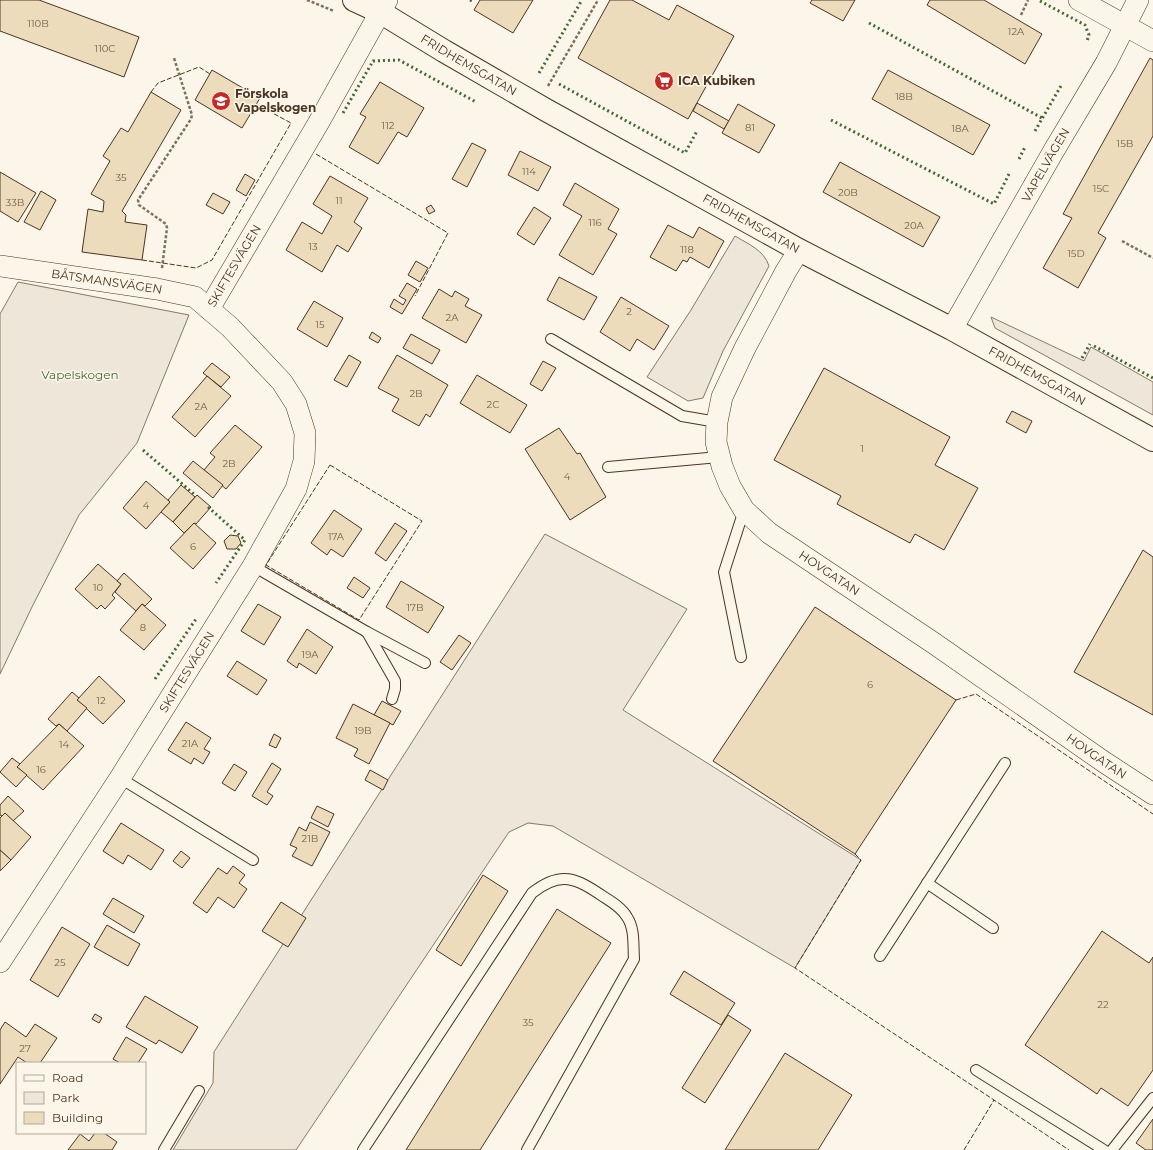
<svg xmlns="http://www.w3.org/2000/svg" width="1153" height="1150" font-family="Montserrat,sans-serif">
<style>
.green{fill:#ede6d9;stroke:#887966}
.building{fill:#ecdcbc;stroke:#4a3520}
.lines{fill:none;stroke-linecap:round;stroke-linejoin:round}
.service-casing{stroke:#4a3520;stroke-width:12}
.minor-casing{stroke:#4a3520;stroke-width:22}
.tertiary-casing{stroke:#4a3520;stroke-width:24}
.path{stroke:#7f6f5c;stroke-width:2.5;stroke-dasharray:3 2;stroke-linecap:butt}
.service{stroke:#fbf6e9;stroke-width:10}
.minor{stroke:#fbf6e9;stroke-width:21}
.tertiary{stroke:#fbf6e9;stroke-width:22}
.hedge{stroke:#436837;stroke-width:3;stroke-dasharray:2 3;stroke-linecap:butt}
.fence{stroke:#4a3520;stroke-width:1;stroke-dasharray:5 2;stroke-linecap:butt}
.labels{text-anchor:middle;stroke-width:3;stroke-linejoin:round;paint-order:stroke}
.number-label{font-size:10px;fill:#725f47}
.street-label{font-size:12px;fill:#4a3520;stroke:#fbf6e9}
.poi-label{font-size:12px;font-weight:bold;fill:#4a3520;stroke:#fbf6e9;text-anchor:start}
.park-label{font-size:12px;fill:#436837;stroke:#fbf6e9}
</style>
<rect width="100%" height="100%" fill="#fbf6e9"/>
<!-- green -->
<g class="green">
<path d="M735,236c13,8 29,14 34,30l-46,85 -20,47 -15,3 -41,-24 44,-67z"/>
<path d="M18,282l171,33 -52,128 -58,72 -47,92 -32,67v-360z"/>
<path d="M991,317l93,44 7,-14 62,35v33l-158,-87z"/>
<path d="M545,534l142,75 -64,101 238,150 -66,108 -242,-142 -25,-3 -19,9 -213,318h-123l40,-67 1,-31z"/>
</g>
<!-- building -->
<g class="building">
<path d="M0,0h39l100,37 -15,40 -124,-46z"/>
<path d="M480,0h53l-20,33 -39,-23z"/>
<path d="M610,0h22l37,20 8,-15 57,31 -46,83 -110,-61z"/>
<path d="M812,0h43l-12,21 -33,-18z"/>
<path d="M930,0h54l58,34 -17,30 -98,-59z"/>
<path d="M1150,58l3,2v76l-55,97 8,5 -28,50 -35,-20 29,-50 -9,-4z"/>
<path d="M212,70l48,28 -18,30 -47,-28z"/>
<path d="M888,70l102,55 -17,30 -101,-56z"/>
<path d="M380,82l44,26 -17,29 -9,-5 -20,32 -29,-17 17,-30 -6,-3z"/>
<path d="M151,92l30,18 -59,101 4,4 -1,7 22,3 -5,35 -60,-8 6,-43 15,3 1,-11 -13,-7 19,-33 -7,-5 18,-28 7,4z"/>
<path d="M697,103l32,18 -5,8 -31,-18z"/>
<path d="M738,104l37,21 -16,28 -37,-20z"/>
<path d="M472,143l14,7 -19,37 -15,-8z"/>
<path d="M520,151l31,16 -13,24 -30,-16z"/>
<path d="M840,162l100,55 -17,30 -100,-55z"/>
<path d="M0,172l36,21 -18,29 -18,-11z"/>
<path d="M245,174l10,6 -9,16 -10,-6z"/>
<path d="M330,176l38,22 -14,24 8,6 -14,24 -11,-7 -15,27 -36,-22 16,-28 20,12 10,-18 -19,-12z"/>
<path d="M575,183l44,26 -11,20 9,5 -24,41 -34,-20 23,-39 -19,-11z"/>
<path d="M41,191l15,9 -16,30 -16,-8z"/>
<path d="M213,193l17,9 -7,12 -17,-9z"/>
<path d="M431,205l4,6 -6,3 -3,-6z"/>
<path d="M534,207l17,11 -17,27 -17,-11z"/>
<path d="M668,225l25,13 6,-11 25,14 -15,27 -19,-11 -3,5 -4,-2 -7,11 -26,-14z"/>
<path d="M416,261l12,7 -8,14 -12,-7z"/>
<path d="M559,277l38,20 -13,23 -37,-20z"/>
<path d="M407,283l10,6 -15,25 -12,-7 4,-8 9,6 3,-5 -7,-4z"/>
<path d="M439,289l13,8 3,-6 14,8 -4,7 17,9 -16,28 -44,-25z"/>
<path d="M621,297l48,29 -15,24 -17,-11 -7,12 -30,-19z"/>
<path d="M314,301l29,17 -16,29 -30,-18z"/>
<path d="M372,332l9,6 -3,5 -9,-5z"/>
<path d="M411,334l29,16 -8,14 -29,-16z"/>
<path d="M349,355l12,7 -14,25 -13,-7z"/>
<path d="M397,355l51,30 -18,32 -4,-3 -7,12 -27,-15 7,-12 -21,-11z"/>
<path d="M543,361l13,7 -14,23 -12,-7z"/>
<path d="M212,363l18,14 -9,10 -18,-14z"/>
<path d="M824,368l126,69 -15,28 43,23 -34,62 -29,-16 -5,9 -73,-39 4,-8 -67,-36z"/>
<path d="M477,375l50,30 -17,28 -50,-30z"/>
<path d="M207,376l24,20 -36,41 -23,-20z"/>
<path d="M1012,411l20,10 -6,12 -20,-11z"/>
<path d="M235,425l27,22 -36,42 -22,-19 11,-13 -5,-4z"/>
<path d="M559,428l18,26 3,-1 26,44 -36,23 -45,-71z"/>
<path d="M193,461l30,24 -10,13 -30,-25z"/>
<path d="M146,481l24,21 -24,27 -23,-21z"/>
<path d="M181,485l14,12 -22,25 -12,-10 9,-10 -2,-2z"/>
<path d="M197,495l14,12 -15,17 -2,-1 -10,10 -11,-11z"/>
<path d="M334,510l28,19 -19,28 -12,-8 -4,6 -16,-12z"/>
<path d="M194,523l22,20 -23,26 -23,-21z"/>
<path d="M395,523l12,8 -21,30 -11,-8z"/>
<path d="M230,535l8,1 3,7 -5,6h-9l-3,-8z"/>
<path d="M1143,550l10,7v158l-79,-43z"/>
<path d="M98,564l23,20 -9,11 3,3 -10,11 -4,-4 -4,4 -22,-20z"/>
<path d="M124,573l28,26 -7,7 -3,-2 -6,7 -21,-19 6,-8 -4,-3z"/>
<path d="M354,577l16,11 -7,10 -16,-10z"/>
<path d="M401,581l43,26 -16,26 -42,-26z"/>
<path d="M142,604l24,21 -22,25 -24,-20z"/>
<path d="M258,604l23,13 -17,28 -23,-14z"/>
<path d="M815,607l141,93 -101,154 -142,-93z"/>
<path d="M307,629l26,18 -17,27 -17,-11 -2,5 -10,-7z"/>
<path d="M459,635l12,8 -19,27 -12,-8z"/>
<path d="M237,661l30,19 -10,15 -30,-19z"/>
<path d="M99,676l26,25 -22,23 -26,-24z"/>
<path d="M72,692l7,6 -2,2 10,8 -20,23 -8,-7 -3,2 -8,-7z"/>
<path d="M382,701l19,10 -8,14 -19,-10z"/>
<path d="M353,704l37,19 -21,41 -15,-8 4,-7 -22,-11z"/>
<path d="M186,722l25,16 -7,11 6,3 -7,12 -9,-6 -3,6 -23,-14z"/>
<path d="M59,724l25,22 -41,44 -26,-23z"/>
<path d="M274,734l7,4 -5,10 -7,-3z"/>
<path d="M12,758l8,6 -3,3 10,8 -11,12 -16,-15z"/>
<path d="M272,763l9,6 -14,23 6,4 -6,9 -15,-9z"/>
<path d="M234,764l13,8 -12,19 -13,-8z"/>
<path d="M370,770l18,10 -5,10 -18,-10z"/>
<path d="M8,796l16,15 -11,10 -8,-8 -3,3 -2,-1v-10z"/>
<path d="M317,806l17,8 -6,13 -17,-9z"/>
<path d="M5,813l26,24 -20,23 -11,-10v-32z"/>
<path d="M310,822l20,10 -18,34 -20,-10 5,-8 -7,-3 9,-18 7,4z"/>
<path d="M121,823l43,27 -13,20 -23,-15 -5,9 -20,-13z"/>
<path d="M0,850l11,10 -11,11z"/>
<path d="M181,851l9,7 -8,10 -9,-7z"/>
<path d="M233,866l12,9 -6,8 8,6 -13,19 -16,-11 -11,16 -14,-10 25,-35 9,6z"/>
<path d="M483,875l25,16 -47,75 -25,-16z"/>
<path d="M113,898l31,18 -10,17 -31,-19z"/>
<path d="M281,902l25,16 -18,29 -26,-16z"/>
<path d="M557,909l54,34 -131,207h-74z"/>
<path d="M107,925l33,19 -12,22 -34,-19z"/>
<path d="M62,927l28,17 -32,53 -28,-17z"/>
<path d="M1102,931l47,32 4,-6v113l-25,36 -27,-18 -4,6 -72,-49z"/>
<path d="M684,971l51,32 -14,22 -51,-31z"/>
<path d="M145,996l53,31 -16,26 -23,-13 -3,4 -30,-17z"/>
<path d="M95,1014l7,4 -3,5 -7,-4z"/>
<path d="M728,1015l23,15 -46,73 -23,-15z"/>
<path d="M5,1022l21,15 9,-13 22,14 -17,25h-13l-9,-6 -18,27v-54z"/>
<path d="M126,1037l21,12 -9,14h-18l-7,-4z"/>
<path d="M785,1053l67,42 -34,55h-93z"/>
<path d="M1153,1119v31h-7l-10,-7z"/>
<path d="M95,1133h9l13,9 -5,8h-44l12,-16 9,7z"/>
</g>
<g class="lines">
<defs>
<g id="service">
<path d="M551,339l131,77 35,6"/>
<path d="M608,467l111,-10"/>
<path d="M253,566l114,66 58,31"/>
<path d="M367,632l28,49v8l-3,10"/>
<path d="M741,657l-17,-85 20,-62"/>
<path d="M120,778l133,82"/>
<path d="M927,883l66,45"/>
<path d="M880,956l125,-193"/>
<path d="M976,1070l128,80"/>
<path d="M164,1150l35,-59"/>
<path d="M363,1150l169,-257c29,-23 44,-15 72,4 8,5 18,11 23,20 8,12 6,28 7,42l-107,191"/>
<path d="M1112,1150l41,-52"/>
</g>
<g id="minor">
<path d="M1079,0l74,41"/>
<path id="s1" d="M799,250l-13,21 -41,77 -23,49 -5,25 -1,20 6,24 8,20 14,24 25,23 166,111 169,118 49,32"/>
<path id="s2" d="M0,266l157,23 38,8 35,30 52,55 14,22 9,29 -1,28 -8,28 -43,77 -133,212 -120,184"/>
<path id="s3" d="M209,309l110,-187 68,-122"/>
<path id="s4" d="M952,329l101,-177 53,-89 32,-63"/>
</g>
<g id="tertiary">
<path id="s5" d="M354,0l26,12 64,39 102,59 253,140 153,79 201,111"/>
</g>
</defs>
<!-- service casing -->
<use href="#service" class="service-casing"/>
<!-- minor casing -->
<use href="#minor" class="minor-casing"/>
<!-- tertiary casing -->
<use href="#tertiary" class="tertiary-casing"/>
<!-- path -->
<g class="path">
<path d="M307,0l27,11"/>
<path d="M1021,15l7,-15"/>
<path d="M548,86l50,-86"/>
<path d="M1122,241l31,17"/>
<path d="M162,268l5,-40 -1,-4 -27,-19 -1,-5 53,-81 1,-4 -18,-57"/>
</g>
<!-- service -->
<use href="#service" class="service"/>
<!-- minor -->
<use href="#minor" class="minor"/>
<!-- tertiary -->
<use href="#tertiary" class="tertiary"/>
<!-- hedge -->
<g class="hedge">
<path d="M470,0l2,1"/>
<path d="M1040,1l45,24 4,10 -2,6"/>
<path d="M869,23l173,95"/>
<path d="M539,73l43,-73"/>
<path d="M559,84l126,69 12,-22"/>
<path d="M343,113l30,-52 26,-1 77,42"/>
<path d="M831,120l163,84 15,-30"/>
<path d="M1035,131l27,-47"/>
<path d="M1019,159l6,-12"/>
<path d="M1094,346l59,32"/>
<path d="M1082,358l8,-14"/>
<path d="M143,450l52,45"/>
<path d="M208,507l37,33 -29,43"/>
<path d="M155,679l41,-60"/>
</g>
<!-- fence -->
<g class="fence">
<path d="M151,92l7,-9 41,-16 11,7"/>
<path d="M316,154l132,79 -33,63"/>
<path d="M142,260l54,8 16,-8 79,-137 -35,-19"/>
<path d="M330,465l92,56 -63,99 -93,-55z"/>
<path d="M956,700l20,-6 177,120"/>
<path d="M855,854l6,6 -66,108 199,132"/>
<path d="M964,1150l30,-50 75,50"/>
</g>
</g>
<!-- icons -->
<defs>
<symbol id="supermarket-disc" viewBox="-11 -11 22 22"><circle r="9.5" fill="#c62828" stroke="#fbf6e9"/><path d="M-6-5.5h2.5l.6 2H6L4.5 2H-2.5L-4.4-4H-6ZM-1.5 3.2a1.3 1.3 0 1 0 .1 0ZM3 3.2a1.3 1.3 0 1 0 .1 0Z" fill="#fff"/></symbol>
<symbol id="school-disc" viewBox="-11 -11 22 22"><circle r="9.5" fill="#c62828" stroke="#fbf6e9"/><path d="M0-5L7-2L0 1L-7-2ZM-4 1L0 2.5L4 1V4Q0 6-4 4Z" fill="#fff"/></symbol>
</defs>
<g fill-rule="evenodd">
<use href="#supermarket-disc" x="653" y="70" width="22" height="22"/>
<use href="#school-disc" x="210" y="90" width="22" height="22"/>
</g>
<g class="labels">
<!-- number labels -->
<g class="number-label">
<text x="38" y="27">110B</text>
<text x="1016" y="35">12A</text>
<text x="105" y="52">110C</text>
<text x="904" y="100">18B</text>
<text x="388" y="129">112</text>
<text x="750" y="131">81</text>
<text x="960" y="132">18A</text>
<text x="1125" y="147">15B</text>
<text x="529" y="175">114</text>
<text x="121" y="181">35</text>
<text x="1101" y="192">15C</text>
<text x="848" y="196">20B</text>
<text x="339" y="204">11</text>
<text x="15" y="206">33B</text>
<text x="595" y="226">116</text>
<text x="914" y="229">20A</text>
<text x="313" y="250">13</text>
<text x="687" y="253">118</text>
<text x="1076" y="257">15D</text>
<text x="629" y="315">2</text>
<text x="452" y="321">2A</text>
<text x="320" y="328">15</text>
<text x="416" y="397">2B</text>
<text x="493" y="408">2C</text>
<text x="201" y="410">2A</text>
<text x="862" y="452">1</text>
<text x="229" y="467">2B</text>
<text x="567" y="480">4</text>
<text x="146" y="509">4</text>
<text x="336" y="540">17A</text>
<text x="193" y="550">6</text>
<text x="98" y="591">10</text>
<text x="415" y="611">17B</text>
<text x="143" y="631">8</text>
<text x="310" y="658">19A</text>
<text x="870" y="688">6</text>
<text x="101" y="704">12</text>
<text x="363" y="734">19B</text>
<text x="190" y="747">21A</text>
<text x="64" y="748">14</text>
<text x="41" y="773">16</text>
<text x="310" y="842">21B</text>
<text x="60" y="966">25</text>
<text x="1103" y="1008">22</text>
<text x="528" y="1026">35</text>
<text x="25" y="1052">27</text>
</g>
<!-- street labels -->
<g class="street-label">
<text dy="4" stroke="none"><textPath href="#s5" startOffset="132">FRIDHEMSGATAN</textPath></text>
<text dy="4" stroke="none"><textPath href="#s4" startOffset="189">VAPELVÄGEN</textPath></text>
<text dy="4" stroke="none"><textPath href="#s5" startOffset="456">FRIDHEMSGATAN</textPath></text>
<text dy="4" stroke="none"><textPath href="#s3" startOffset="50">SKIFTESVÄGEN</textPath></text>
<text dy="4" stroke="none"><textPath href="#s2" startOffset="108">BÅTSMANSVÄGEN</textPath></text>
<text dy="4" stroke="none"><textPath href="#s5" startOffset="780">FRIDHEMSGATAN</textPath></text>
<text dy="4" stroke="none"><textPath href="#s1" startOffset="392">HOVGATAN</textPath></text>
<text transform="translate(187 672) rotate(-58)" y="4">SKIFTESVÄGEN</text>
<text dy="4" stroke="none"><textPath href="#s1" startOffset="716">HOVGATAN</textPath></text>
</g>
<!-- poi labels -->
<g class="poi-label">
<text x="678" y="85">ICA Kubiken</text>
<text x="235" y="98">Förskola<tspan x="235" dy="14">Vapelskogen</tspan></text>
</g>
<!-- park labels -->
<g class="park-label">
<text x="80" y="379">Vapelskogen</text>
</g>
</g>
<!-- legend -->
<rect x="16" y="1062" width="130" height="72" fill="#fbf6e9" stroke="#b4a999"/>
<rect x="24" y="1075" width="20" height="6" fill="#fbf6e9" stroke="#b4a999"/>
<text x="52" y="1082" font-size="12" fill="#4a3520">Road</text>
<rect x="24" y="1092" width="20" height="12" fill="#ede6d9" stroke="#b4a999"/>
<text x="52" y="1102" font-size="12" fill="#4a3520">Park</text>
<rect x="24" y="1112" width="20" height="12" fill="#ecdcbc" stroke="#b4a999"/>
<text x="52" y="1122" font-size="12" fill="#4a3520">Building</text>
</svg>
